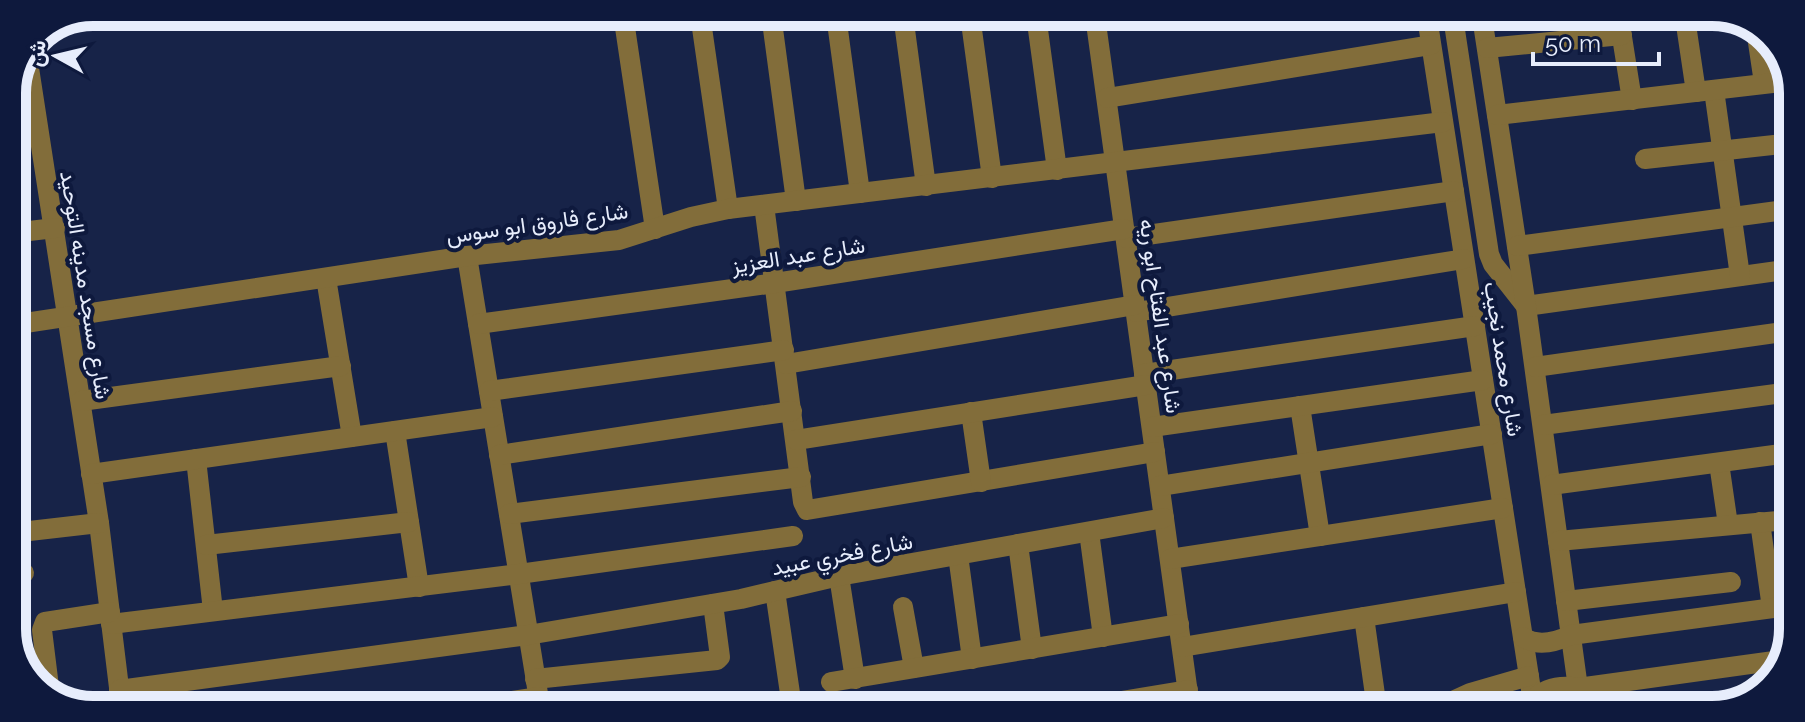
<svg xmlns="http://www.w3.org/2000/svg" width="1805" height="722" font-family="Raleway,Vazirmatn,sans-serif">
<style>
.lines{fill:none;stroke-linecap:round;stroke-linejoin:round}
.minor{stroke:#826d3a;stroke-width:20}
.labels{text-anchor:middle;stroke-width:8;stroke-linejoin:round;paint-order:stroke}
.street-label{font-size:22px;fill:#e7edfc;stroke:#0e193d}
.rim{fill:none;stroke:#e7edfc;stroke-width:10}
</style>
<rect width="100%" height="100%" fill="#172348"/>
<g class="lines">
<!-- minor -->
<g class="minor">
<path d="M623,14l32,215"/>
<path d="M700,14l28,195"/>
<path d="M771,14l25,187"/>
<path d="M836,15l24,178"/>
<path d="M903,15l23,171"/>
<path d="M970,15l22,163"/>
<path d="M1036,15l21,155"/>
<path d="M1095,16l95,692"/>
<path d="M1427,17l107,692"/>
<path d="M1453,17l36,237 4,10 33,42 265,-37"/>
<path d="M1482,17l44,289 55,404"/>
<path d="M1619,18l13,82"/>
<path d="M1685,18l11,74"/>
<path d="M1096,21l47,-5"/>
<path d="M1756,29l8,54"/>
<path d="M1487,48l135,-13"/>
<path d="M27,55l72,468 22,181"/>
<path d="M1714,90l26,186"/>
<path d="M1107,98l324,-53"/>
<path d="M1497,115l293,-34"/>
<path d="M1645,159l147,-16"/>
<path d="M764,205l39,297 4,8 348,-58"/>
<path d="M12,233l43,-5"/>
<path d="M1126,238l328,-47"/>
<path d="M1517,246l275,-37"/>
<path d="M467,256l73,450"/>
<path d="M326,278l26,159"/>
<path d="M1136,312l328,-53"/>
<path d="M478,324l297,-41 349,-54"/>
<path d="M12,325l455,-69 152,-16 72,-23 37,-8 715,-87"/>
<path d="M786,364l349,-59"/>
<path d="M1535,367l255,-36"/>
<path d="M1144,374l331,-48"/>
<path d="M489,391l295,-41"/>
<path d="M81,401l260,-35"/>
<path d="M1300,406l20,130"/>
<path d="M971,412l10,70"/>
<path d="M1543,425l247,-33"/>
<path d="M1152,427l331,-47"/>
<path d="M395,431l24,156"/>
<path d="M796,440l350,-55"/>
<path d="M499,455l293,-44"/>
<path d="M196,459l17,152"/>
<path d="M1719,463l9,62"/>
<path d="M12,468l9,64"/>
<path d="M91,474l402,-57"/>
<path d="M1551,485l238,-32"/>
<path d="M1160,486l332,-52"/>
<path d="M509,514l292,-37"/>
<path d="M1760,522l12,86"/>
<path d="M1089,532l14,105"/>
<path d="M12,533l87,-10"/>
<path d="M1558,541l230,-21"/>
<path d="M1018,544l14,105"/>
<path d="M206,545l203,-23"/>
<path d="M958,555l14,104"/>
<path d="M1170,559l333,-51"/>
<path d="M12,574l12,-1"/>
<path d="M839,576l16,103"/>
<path d="M775,591l17,116"/>
<path d="M1566,601l165,-19"/>
<path d="M903,607l11,61"/>
<path d="M1364,617l13,92"/>
<path d="M111,624l408,-50 274,-38"/>
<path d="M1523,637c14,10 33,5 48,-2l217,-29"/>
<path d="M1182,647l334,-55"/>
<path d="M535,679l182,-19 3,-3 -7,-53"/>
<path d="M831,682l348,-58"/>
<path d="M119,690l409,-55 213,-36 98,-23 325,-58"/>
<path d="M50,695l-8,-65 3,-8 65,-10"/>
<path d="M1533,700c13,-13 28,-15 45,-12l209,-29"/>
<path d="M480,706l59,-9"/>
<path d="M1079,708l109,-18"/>
<path d="M1290,708l43,-6 6,2 2,5"/>
<path d="M1435,709l35,-16 59,-17"/>
</g>
</g>
<g class="labels">
<!-- street labels -->
<g class="street-label">
<text transform="translate(537 223) rotate(-8)" y="8">شارع فاروق ابو سوس</text>
<text transform="translate(798 255) rotate(-9)" y="8">شارع عبد العزيز</text>
<text transform="translate(86 285) rotate(81)" y="8">شارع مسجد مدينه التوحيد</text>
<text transform="translate(1161 316) rotate(82)" y="8">شارع عبد الفتاح ابو ريه</text>
<text transform="translate(1504 359) rotate(81)" y="8">شارع محمد نجيب</text>
<text transform="translate(842 554) rotate(-11)" y="8">شارع فخري عبيد</text>
</g>
</g>
<!-- crop -->
<path d="M0 0H1805V722H0ZM93 26H1712A67 67 0 0 1 1779 93V629A67 67 0 0 1 1712 696H93A67 67 0 0 1 26 629V93A67 67 0 0 1 93 26Z" fill="#0e193d" fill-rule="evenodd"/>
<path class="rim" d="M93 26H1712A67 67 0 0 1 1779 93V629A67 67 0 0 1 1712 696H93A67 67 0 0 1 26 629V93A67 67 0 0 1 93 26Z"/>
<!-- north arrow -->
<g transform="translate(56 56) rotate(278)" stroke="#0e193d" stroke-width="6" paint-order="stroke">
<path d="M0-6L14 30L0 20L-14 30Z" fill="#e7edfc"/>
<text y="-12" font-size="22" font-weight="bold" text-anchor="middle" fill="#e7edfc">ش</text>
</g>
<!-- scale -->
<path d="M1533 52v12h126v-12" fill="none" stroke="#e7edfc" stroke-width="4"/>
<text x="1545" y="52" font-size="24" fill="#e7edfc" stroke="#0e193d" stroke-width="6" paint-order="stroke">50 m</text>
</svg>
